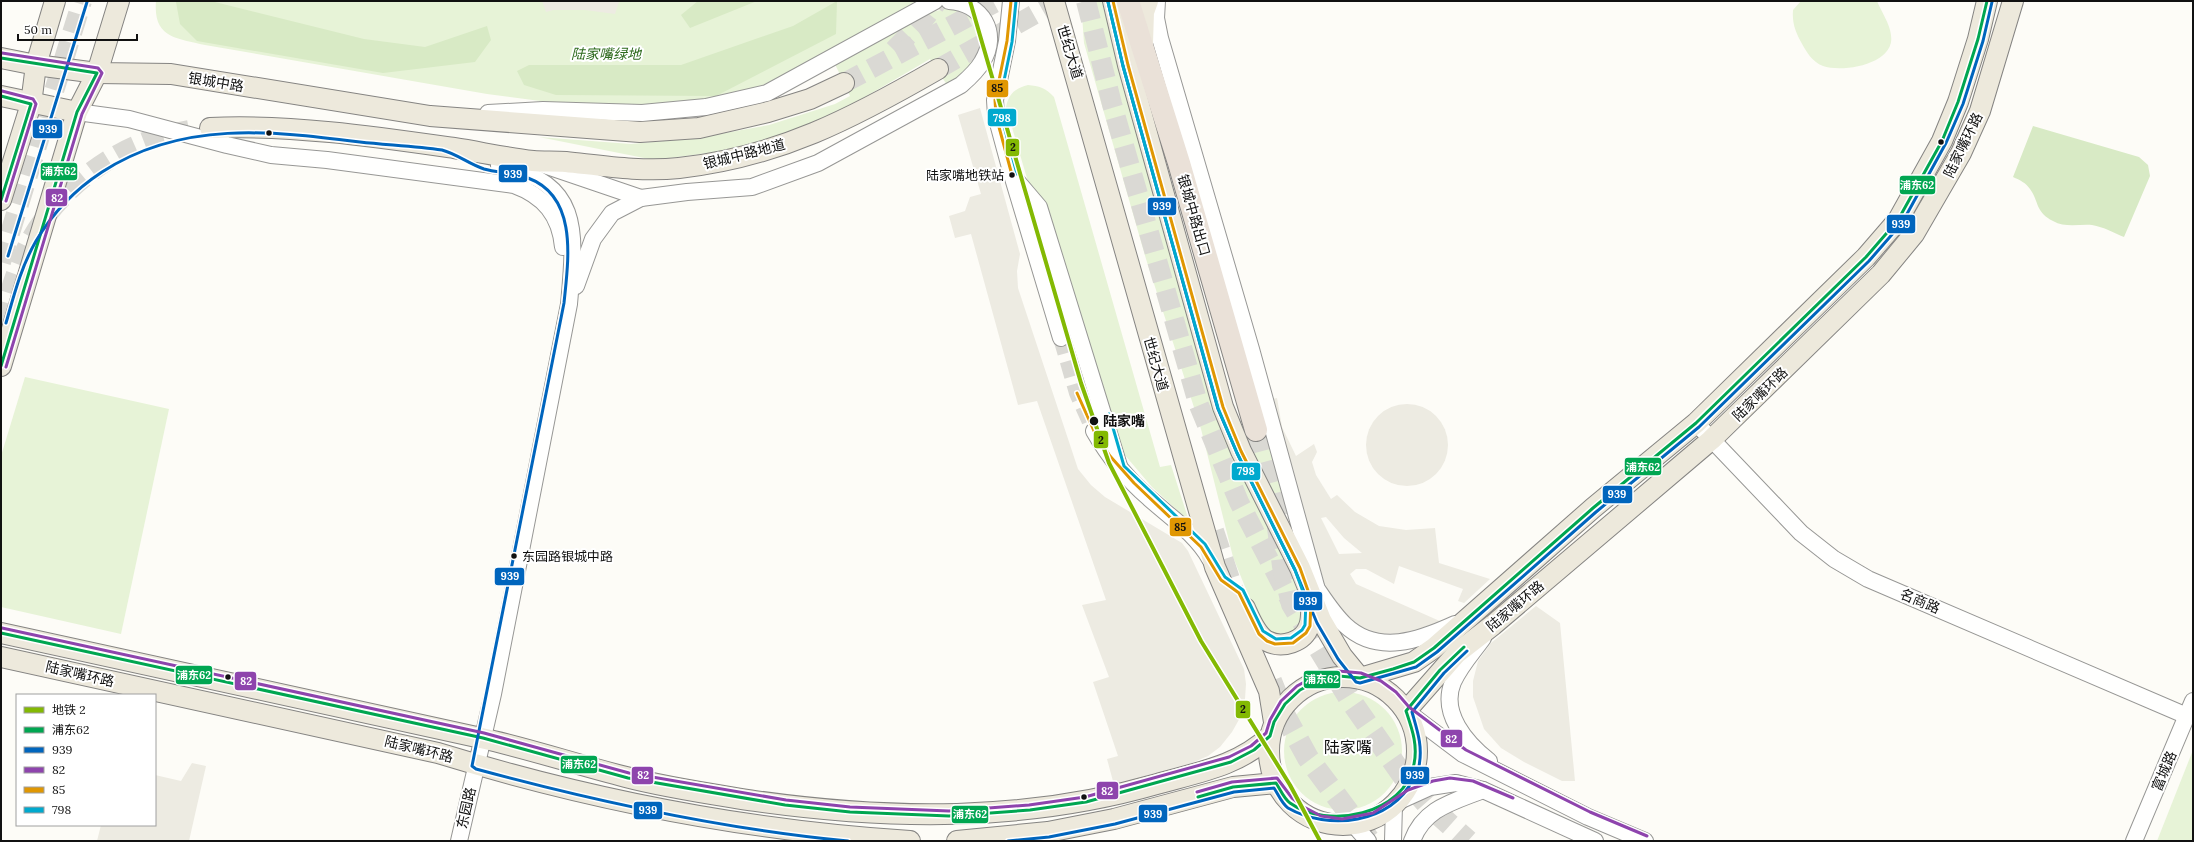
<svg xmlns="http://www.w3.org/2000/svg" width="2194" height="842" font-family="Lora,'Noto Sans SC',serif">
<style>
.green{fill:#e7f3d7}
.forest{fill:#d8eac5}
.plaza{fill:#edebe2;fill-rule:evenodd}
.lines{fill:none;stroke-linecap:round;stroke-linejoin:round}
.minor-tunnel{stroke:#dad9d4;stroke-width:16;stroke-dasharray:16 8;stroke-linecap:butt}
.major-tunnel{stroke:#dad9d4;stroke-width:20;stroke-dasharray:20 10;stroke-linecap:butt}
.highway-tunnel{stroke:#dad9d4;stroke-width:22;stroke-dasharray:22 11;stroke-linecap:butt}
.minor-casing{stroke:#979795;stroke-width:18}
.major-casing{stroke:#858482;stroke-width:22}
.highway-casing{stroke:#858482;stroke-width:24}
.minor{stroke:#fffffe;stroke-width:16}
.major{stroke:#ede9dc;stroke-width:20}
.highway{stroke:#eae1d8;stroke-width:22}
.bus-1-casing{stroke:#fff;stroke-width:6}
.bus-2-casing{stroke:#fff;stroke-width:6}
.bus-3-casing{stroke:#fff;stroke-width:6}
.bus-4-casing{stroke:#fff;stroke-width:6}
.bus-5-casing{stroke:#fff;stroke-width:6}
.bus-1{stroke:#00a651;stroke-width:3}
.bus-2{stroke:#0065bd;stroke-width:3}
.bus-3{stroke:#8e44ad;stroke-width:3}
.bus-4{stroke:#e09702;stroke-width:3}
.bus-5{stroke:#00a9ce;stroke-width:3}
.metro-1-casing{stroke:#fff;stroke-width:7}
.metro-1{stroke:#83b903;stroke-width:4}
.bus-dot{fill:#111;stroke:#fff;stroke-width:1.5}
.labels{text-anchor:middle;stroke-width:4;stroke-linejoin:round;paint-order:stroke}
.bus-label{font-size:13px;fill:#111;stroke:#fff;text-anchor:end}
.street-label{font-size:14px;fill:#111;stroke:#fff}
.park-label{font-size:14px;font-style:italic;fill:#2f6b1f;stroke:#fff}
.stop-label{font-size:14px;font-weight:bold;fill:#111;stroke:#fff;text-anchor:start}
.quarter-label{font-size:16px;fill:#111;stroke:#fff}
.line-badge{stroke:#fff;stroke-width:1.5}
.badge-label{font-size:11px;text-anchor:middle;font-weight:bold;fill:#fff}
.pale-badge-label{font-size:11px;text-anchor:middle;font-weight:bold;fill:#111}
</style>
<rect width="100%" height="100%" fill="#fdfcf7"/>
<!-- green -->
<g class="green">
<path d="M156,1h760l-66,42 -87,42 -75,21 -95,2 -106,-14 -282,-49c-29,-7 -52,-7 -49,-44z"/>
<path d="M1081,1h21l18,74 105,360 79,169 -1,24 -11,10 -22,-3 -12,-16 -25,-62 -32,-128 -55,-170 -62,-216z"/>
<path d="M1801,1h76c4,10 13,23 14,34 5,29 -48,38 -68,31 -11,-4 -17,-15 -22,-24 -6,-11 -9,-20 -8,-32z"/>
<path d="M945,9l19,1 15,10 4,17 -3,22 -17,16 -16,10 -17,-26 -77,45 -69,31 -68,17 -62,8 -115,-23 92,7 66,-6 72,-13 66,-21 15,-8 -16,-34 89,-48z"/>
<path d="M1028,85c11,1 18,3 26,12l106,370 11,-2 18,56 -37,-34 -34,-40 -56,-150 -56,-190c3,-13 8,-18 22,-22z"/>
<path d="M25,377l144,32 -48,225 -120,-27v-151z"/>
<path d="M1269,431l14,65 -6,2 -28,-48 -4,-11z"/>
<circle cx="1343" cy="751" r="59"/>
<path d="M2193,750v91h-36z"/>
</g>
<!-- forest -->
<g class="forest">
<path d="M211,1l153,38 61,8 62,-21 4,14 -16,22 -92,11 -186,-32 -17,-17 -4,-22z"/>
<path d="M698,1h59l-67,27 -9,-13z"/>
<path d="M837,1l-1,33 -120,62 -160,-1 -32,-10 -7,-14 12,-6h152l112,-39z"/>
<path d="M2033,126l106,31 9,8 2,11 -26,61c-10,-4 -20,-10 -32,-12 -13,-1 -27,3 -39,-4 -18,-9 -14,-20 -23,-32 -4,-6 -10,-9 -17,-12z"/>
</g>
<!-- plaza -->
<g class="plaza">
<path d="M542,1h76l1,1 -4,12 -30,-4h-32l-7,2z"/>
<path d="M980,108l40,146 -3,17 1,17 60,181 13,16 14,12 77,46 6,8 56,118 2,15 -1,15 -4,17 -9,16 -12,15 -12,9 -37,16 -57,13 -7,-26 11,-3 -25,-74 16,-5 -27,-72 24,-5 -69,-199 -19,4 -47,-171 -16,4 -6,-22 16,-5 5,-14 11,-3 -23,-79z"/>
<path d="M1277,398l5,29 14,29 18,-12 3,8 -5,10 4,13 15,24 6,-4 18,17 24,14 27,4 29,-2 4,35 51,16 -26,24 -6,-2 5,-12 -64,-23 -5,18 -28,-15h-10l-6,5 6,10 86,38 -22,13h-52l-16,-9 -29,-37 -51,-190zM1326,517l18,21 18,15 -23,1 -18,-36z"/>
<circle cx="1407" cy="445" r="41"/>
<path d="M1536,606l24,17 15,158h-13l-38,-19 -23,-14 -17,-19 -11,-32v-16l5,-20 13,-18z"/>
<path d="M192,763l14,3 -17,75h-92l4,-16h54v-50l26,6z"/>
</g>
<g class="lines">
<!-- minor-tunnel -->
<path class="minor-tunnel" d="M1061,338l16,55 17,38"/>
<!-- major-tunnel -->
<g class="major-tunnel">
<path d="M1086,1l26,103 86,299 41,99 53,102"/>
<path d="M894,50l31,-32 13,-17"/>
<path d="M938,69l120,-68"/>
<path d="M844,83l154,-82"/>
<path d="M1,262l81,-261"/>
<path d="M1,322c8,-28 16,-56 30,-83 23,-41 67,-79 111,-96 15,-6 31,-10 47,-13"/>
<path d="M1214,531l21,63"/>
</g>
<!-- highway-tunnel -->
<g class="highway-tunnel">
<path d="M1256,430l18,67 9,69 9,38 59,97 55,79 21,24 41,37"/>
<path d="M1271,681l14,35 23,42 62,83"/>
</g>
<defs>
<g id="minor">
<path d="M1011,1l-4,40 -12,59 1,16 16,59 49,163"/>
<path d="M1157,1l-1,17 4,20 91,311 65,237"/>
<path d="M77,112l52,7 98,26 44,10 56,5 187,25c30,11 46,30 49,62"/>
<path d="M488,113l55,-3 99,3 64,-6 61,-14 168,-92"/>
<path d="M544,165l97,33"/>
<path d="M1016,180l23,27 81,262"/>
<path d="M576,286l17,-47 19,-26 29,-15 46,-6 65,-5 66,-24 143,-78c8,-7 16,-14 21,-23 18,-29 0,-59 -33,-61"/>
<path d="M1696,423l105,110 33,26 34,20 319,137"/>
<path d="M1094,431c15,26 33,48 55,67 21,19 47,36 61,61"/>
<path d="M1310,579c11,15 21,33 35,46 33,31 75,15 110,-1"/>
<path d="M1483,638c-10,14 -23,28 -30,44 -13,31 13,61 36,79"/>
<path d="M1406,711l57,43 125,63 57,24"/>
<path d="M1397,802l33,-15 26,-4 27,7 112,51"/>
<path d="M1354,825l14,16"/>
<path d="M459,841l34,-147 76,-390c6,-69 14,-123 -70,-138"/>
<path d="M1393,841l1,-36"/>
<path d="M1412,841c12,-33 41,-39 71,-51"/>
<path d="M2134,841l59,-140"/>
</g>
<g id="major">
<path d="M1054,1l161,566 54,124 5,31"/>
<path d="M1113,1l15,64 95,342 18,44 59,117 21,52 21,36 18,22"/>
<path d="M1143,43l1,-31 4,-11"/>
<path d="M1,58l35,7 61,8 74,1 259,42 210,16 59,-4 69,-16 42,-13 34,-16"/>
<path d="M1,96l76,16"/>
<path d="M210,128c78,-4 167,9 244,20 26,4 52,10 79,13 11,1 22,0 33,1 38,4 76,10 113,6 100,-11 174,-50 259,-99"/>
<path d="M1,200l30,-96 5,-39 19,-64"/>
<path d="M1,366l76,-254 20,-39 22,-72"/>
<path d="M1245,608c5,11 11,27 22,33 15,8 37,1 42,-15 3,-7 2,-17 2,-25"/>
<path d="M1,633c160,35 320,70 480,105 49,11 97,27 145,39 42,11 86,17 129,24 135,19 270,21 402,-17 42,-12 81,-18 113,-48"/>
<path d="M1,657l437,96c153,47 312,78 472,88"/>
<circle cx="1343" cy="751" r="74"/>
<path d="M1360,678l54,-16 20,-14 159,-140 103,-85 170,-166 32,-37 44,-79 16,-39 20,-63 9,-38"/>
<path d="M1406,711l51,-58 36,-28 218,-185 170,-166 33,-40 47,-81 19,-42 33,-110"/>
<path d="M957,841l91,-9 66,-13 119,-32 43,-4"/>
</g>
<path id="highway" d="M1128,1l51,162 77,267"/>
</defs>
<!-- minor casing -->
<use href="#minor" class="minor-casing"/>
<!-- major casing -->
<use href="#major" class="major-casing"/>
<!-- highway casing -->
<use href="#highway" class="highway-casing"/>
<!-- minor -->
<use href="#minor" class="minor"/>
<!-- major -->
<use href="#major" class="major"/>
<!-- highway -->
<use href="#highway" class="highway"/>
<defs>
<g id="bus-1">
<path d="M1,58l96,15 -20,39 -76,254"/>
<path d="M1,96l30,8 -30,96"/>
<path d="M1,633l482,105 145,40 157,27 65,7 99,4 81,-6 56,-8 145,-40 23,-12 16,-14 4,-14 11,-18 15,-14 19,-10 20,-4 21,2 33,-9 21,-7 20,-14 159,-140 103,-85 170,-166 32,-37 44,-79 16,-39 20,-63 9,-38"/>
<path d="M1198,797l35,-10 43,-4c4,6 8,16 14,20 37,27 115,12 124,-39 4,-19 -2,-35 -8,-53l34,-41 24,-23"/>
</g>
<g id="bus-2">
<path d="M1108,2l15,64 95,343 19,44 58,117 22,53 21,36 18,23 4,1 56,-16 21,-15 159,-140 103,-85 170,-166 33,-38 44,-80 17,-39 20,-63 9,-39"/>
<path d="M8,256l79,-254"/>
<path d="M6,323c8,-28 15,-56 30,-82 16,-27 40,-52 66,-69 80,-52 169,-41 258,-30 27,3 55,4 82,8 15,4 27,14 42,19 14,4 30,3 44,9 51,19 40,84 36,125l-92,463 4,3c122,33 245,60 372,72"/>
<path d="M1008,841l41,-4 66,-13 119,-32 40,-4c4,6 8,16 14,20 40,23 104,16 125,-29 2,-4 5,-9 6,-13 4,-20 -2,-36 -7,-54l32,-39 23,-22"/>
</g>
<g id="bus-3">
<path d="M2,53l96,15 4,5 -20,41 -76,253"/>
<path d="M2,91l31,8 3,5 -30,97"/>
<path d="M2,628l482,105 145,40 157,27 64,7 99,4 80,-6 56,-8 144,-40 22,-11 15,-13 4,-13 11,-19 16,-15 20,-11 21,-4 23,2 20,8 15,11 13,15 57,43 124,62 57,24"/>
<path d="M1197,792l35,-10 45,-4 15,20 10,8 19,10 21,3 31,-6 35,-23 25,-9 17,-3 23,3 40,17"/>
</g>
<g id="bus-4">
<path d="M1011,1l-4,40 -12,59 1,16 16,59"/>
<path d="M1077,393l17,38 16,25 24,27 67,64 20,33 18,13 20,41 8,7 8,3 18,-1 13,-10 4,-7 1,-27 -11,-31 -59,-117 -18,-44 -95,-342 -15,-64"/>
</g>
<g id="bus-5">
<path d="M1016,1l-4,41 -12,58 1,15 16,59"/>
<path d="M1108,2l15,64 95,342 19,45 58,117 11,30 -1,25 -3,5 -11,8 -15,1 -13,-8 -20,-41 -18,-13 -20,-33 -81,-78 -15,-52"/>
</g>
</defs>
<!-- bus-1 casing -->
<use href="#bus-1" class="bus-1-casing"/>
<!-- bus-2 casing -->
<use href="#bus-2" class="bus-2-casing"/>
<!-- bus-3 casing -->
<use href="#bus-3" class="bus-3-casing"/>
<!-- bus-4 casing -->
<use href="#bus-4" class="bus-4-casing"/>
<!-- bus-5 casing -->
<use href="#bus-5" class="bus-5-casing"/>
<!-- bus-1 -->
<use href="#bus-1" class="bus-1"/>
<!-- bus-2 -->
<use href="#bus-2" class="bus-2"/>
<!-- bus-3 -->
<use href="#bus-3" class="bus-3"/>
<!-- bus-4 -->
<use href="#bus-4" class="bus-4"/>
<!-- bus-5 -->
<use href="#bus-5" class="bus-5"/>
<defs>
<path id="metro-1" d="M970,1l111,382 28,80 92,178 89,144 30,56"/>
</defs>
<!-- metro-1 casing -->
<use href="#metro-1" class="metro-1-casing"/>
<!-- metro-1 -->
<use href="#metro-1" class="metro-1"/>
</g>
<!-- markers -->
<g class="bus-dot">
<circle cx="269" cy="133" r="3.5"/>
<circle cx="1941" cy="142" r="3.5"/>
<circle cx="1012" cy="175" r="3.5"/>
<circle cx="1094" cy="421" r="5"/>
<circle cx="514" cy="556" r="3.5"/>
<circle cx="228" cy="677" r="3.5"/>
<circle cx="1084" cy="797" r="3.5"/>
</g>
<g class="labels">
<!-- bus labels -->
<g class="bus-label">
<text x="1004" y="180">陆家嘴地铁站</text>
<text x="522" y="561" text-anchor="start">东园路银城中路</text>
</g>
<!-- street labels -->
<g class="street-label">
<text transform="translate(1070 52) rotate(73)" y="5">世纪大道</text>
<text transform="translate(216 82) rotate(9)" y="5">银城中路</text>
<text transform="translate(1963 145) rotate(-64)" y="5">陆家嘴环路</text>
<text transform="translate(744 154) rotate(-14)" y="5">银城中路地道</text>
<text transform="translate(1194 215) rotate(74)" y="5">银城中路出口</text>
<text transform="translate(1156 364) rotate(74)" y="5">世纪大道</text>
<text transform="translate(1760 394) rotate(-44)" y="5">陆家嘴环路</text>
<text transform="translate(1920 601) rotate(23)" y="5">名商路</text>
<text transform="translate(1515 606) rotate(-40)" y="5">陆家嘴环路</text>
<text transform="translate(80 674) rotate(13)" y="5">陆家嘴环路</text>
<text transform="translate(419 749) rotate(14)" y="5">陆家嘴环路</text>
<text transform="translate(2164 771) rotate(-67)" y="5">富城路</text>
<text transform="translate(466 808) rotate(-77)" y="5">东园路</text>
</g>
<!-- park labels -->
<g class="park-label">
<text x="606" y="59">陆家嘴绿地</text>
</g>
<!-- stop labels -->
<g class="stop-label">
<text x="1103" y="426">陆家嘴</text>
</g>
<!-- quarter labels -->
<g class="quarter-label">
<text x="1348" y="753">陆家嘴</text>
</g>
</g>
<g class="line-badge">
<rect x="986" y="79" width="23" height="19" rx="4" fill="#e09702"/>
<rect x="987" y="108" width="30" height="19" rx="4" fill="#00a9ce"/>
<rect x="32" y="119" width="31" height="20" rx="4" fill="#0065bd"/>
<rect x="1005" y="138" width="15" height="19" rx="4" fill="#83b903"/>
<rect x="40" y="162" width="38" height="19" rx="4" fill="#00a651"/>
<rect x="498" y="164" width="30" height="19" rx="4" fill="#0065bd"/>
<rect x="1899" y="175" width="37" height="20" rx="4" fill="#00a651"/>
<rect x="45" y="188" width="23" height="19" rx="4" fill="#8e44ad"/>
<rect x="1147" y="197" width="30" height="19" rx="4" fill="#0065bd"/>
<rect x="1886" y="214" width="30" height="20" rx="4" fill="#0065bd"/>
<rect x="1093" y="430" width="16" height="19" rx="4" fill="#83b903"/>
<rect x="1624" y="457" width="38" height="19" rx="4" fill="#00a651"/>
<rect x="1231" y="462" width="30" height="19" rx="4" fill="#00a9ce"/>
<rect x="1602" y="485" width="31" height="19" rx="4" fill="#0065bd"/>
<rect x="1169" y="517" width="23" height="20" rx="4" fill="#e09702"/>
<rect x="494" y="567" width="31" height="19" rx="4" fill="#0065bd"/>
<rect x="1293" y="591" width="30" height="20" rx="4" fill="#0065bd"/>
<rect x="175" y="665" width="38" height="20" rx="4" fill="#00a651"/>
<rect x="1303" y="670" width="38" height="19" rx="4" fill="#00a651"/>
<rect x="234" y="671" width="23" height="20" rx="4" fill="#8e44ad"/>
<rect x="1235" y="700" width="16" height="19" rx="4" fill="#83b903"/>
<rect x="1440" y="729" width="23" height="19" rx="4" fill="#8e44ad"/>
<rect x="560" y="755" width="38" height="19" rx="4" fill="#00a651"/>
<rect x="631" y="766" width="23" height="19" rx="4" fill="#8e44ad"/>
<rect x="1400" y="766" width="30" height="19" rx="4" fill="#0065bd"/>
<rect x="1096" y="781" width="23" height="19" rx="4" fill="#8e44ad"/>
<rect x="633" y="801" width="30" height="19" rx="4" fill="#0065bd"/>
<rect x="1138" y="804" width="30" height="19" rx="4" fill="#0065bd"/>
<rect x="951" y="805" width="38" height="19" rx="4" fill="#00a651"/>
</g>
<g class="badge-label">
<text x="1002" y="122">798</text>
<text x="48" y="133">939</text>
<text x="59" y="175">浦东62</text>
<text x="513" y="178">939</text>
<text x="1917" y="189">浦东62</text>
<text x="57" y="202">82</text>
<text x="1162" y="210">939</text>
<text x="1901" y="228">939</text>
<text x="1643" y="471">浦东62</text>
<text x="1246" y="475">798</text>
<text x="1617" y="498">939</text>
<text x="510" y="580">939</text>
<text x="1308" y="605">939</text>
<text x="194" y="679">浦东62</text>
<text x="1322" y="683">浦东62</text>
<text x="246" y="685">82</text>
<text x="1451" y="743">82</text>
<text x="579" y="768">浦东62</text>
<text x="643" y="779">82</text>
<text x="1415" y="779">939</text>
<text x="1107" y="795">82</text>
<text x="648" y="814">939</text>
<text x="1153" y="818">939</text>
<text x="970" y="818">浦东62</text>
</g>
<g class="pale-badge-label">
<text x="997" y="92">85</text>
<text x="1013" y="151">2</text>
<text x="1101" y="444">2</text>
<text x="1180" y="531">85</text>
<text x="1243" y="713">2</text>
</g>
<!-- border -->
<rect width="2194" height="842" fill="none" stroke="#111111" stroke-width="4"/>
<!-- legend -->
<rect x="16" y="694" width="140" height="132" fill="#ffffff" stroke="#a0a0a0"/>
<rect x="24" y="707" width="20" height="6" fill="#83b903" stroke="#a0a0a0"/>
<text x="52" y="714" font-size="12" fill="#111111">地铁 2</text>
<rect x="24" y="727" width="20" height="6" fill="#00a651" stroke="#a0a0a0"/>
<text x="52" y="734" font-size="12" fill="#111111">浦东62</text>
<rect x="24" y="747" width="20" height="6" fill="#0065bd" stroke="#a0a0a0"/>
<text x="52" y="754" font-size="12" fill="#111111">939</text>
<rect x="24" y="767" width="20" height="6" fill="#8e44ad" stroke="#a0a0a0"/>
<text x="52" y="774" font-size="12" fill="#111111">82</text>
<rect x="24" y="787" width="20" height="6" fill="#e09702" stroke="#a0a0a0"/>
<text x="52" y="794" font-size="12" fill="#111111">85</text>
<rect x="24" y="807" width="20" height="6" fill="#00a9ce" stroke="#a0a0a0"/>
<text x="52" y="814" font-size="12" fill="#111111">798</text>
<!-- scale -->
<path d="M18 34v6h119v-6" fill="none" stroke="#111111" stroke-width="2"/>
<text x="24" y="34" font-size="12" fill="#111111" stroke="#ffffff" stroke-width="3" paint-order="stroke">50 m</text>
</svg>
